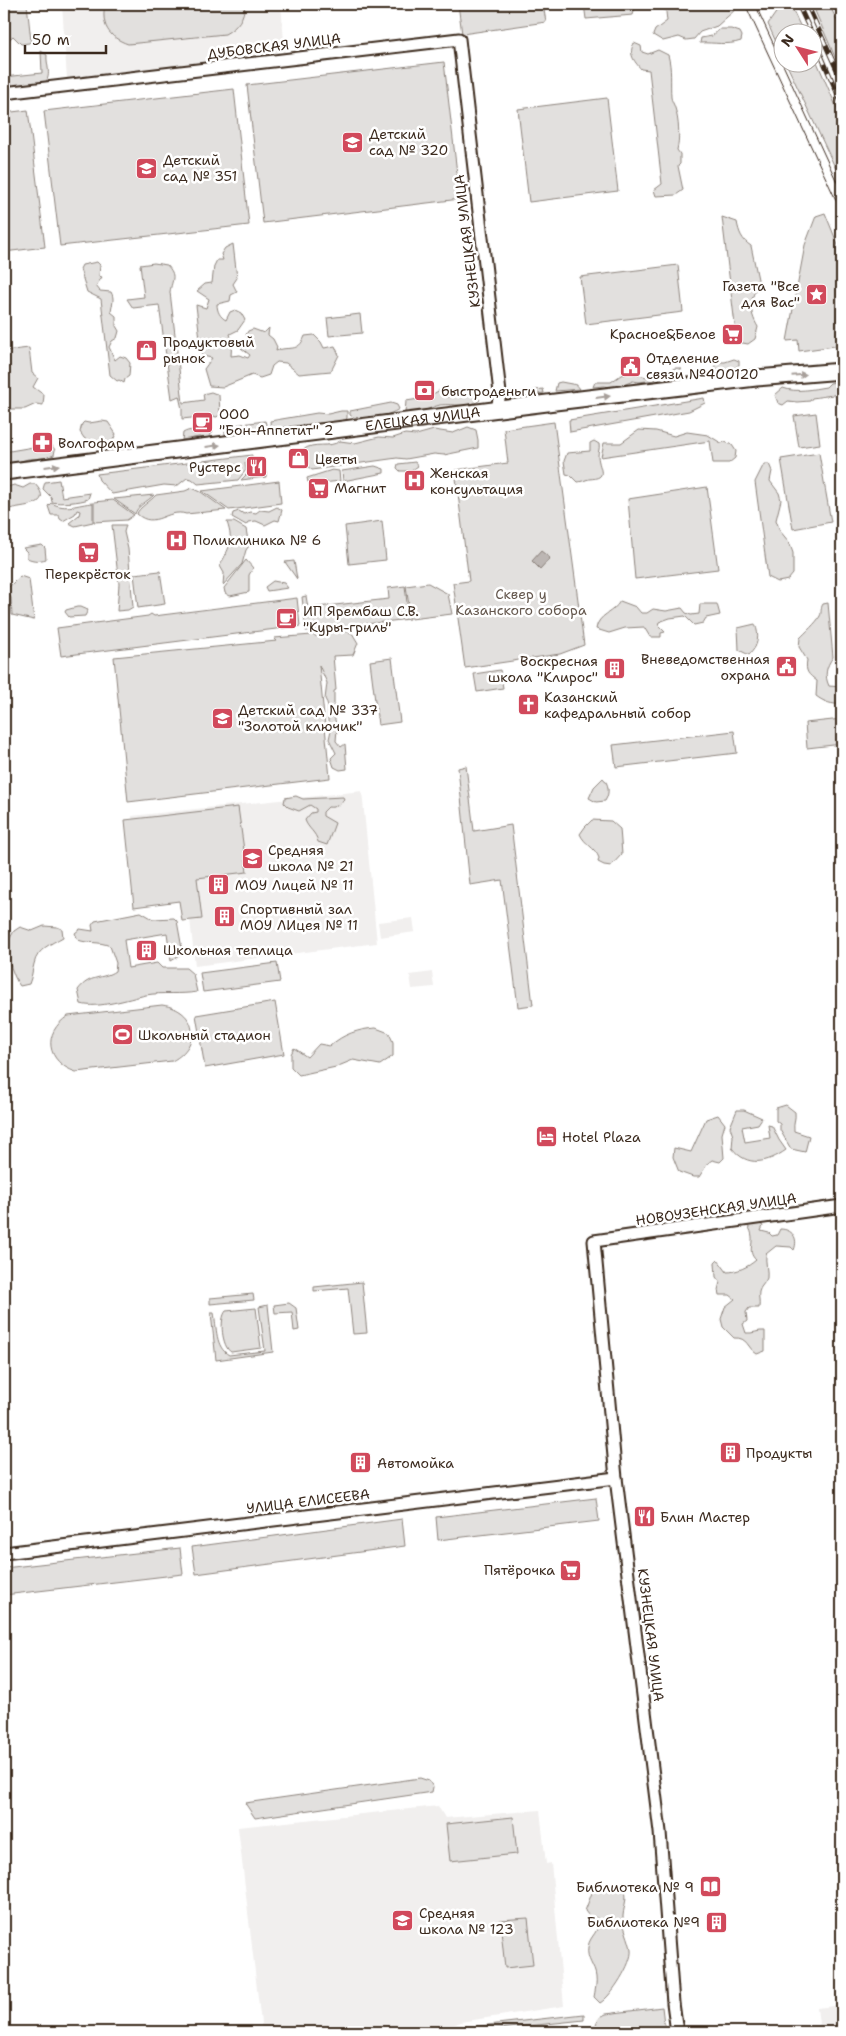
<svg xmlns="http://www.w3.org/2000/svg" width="846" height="2036" font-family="'Shantell Sans',sans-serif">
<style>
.built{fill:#f1efee}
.green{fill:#e2e0de;stroke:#8e857e}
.water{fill:#bcb6b3;stroke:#887e77}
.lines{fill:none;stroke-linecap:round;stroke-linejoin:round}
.tertiary-casing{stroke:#3b2a1e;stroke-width:15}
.primary-casing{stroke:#3b2a1e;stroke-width:19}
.tertiary{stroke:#fff;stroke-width:11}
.primary{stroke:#fff;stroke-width:15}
.tram{stroke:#3b2a1e;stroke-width:1}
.rail-casing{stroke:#3b2a1e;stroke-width:5}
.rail{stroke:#fff;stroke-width:3;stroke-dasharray:9;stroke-linecap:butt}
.oneway{fill:#a79f9a}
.labels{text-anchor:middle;stroke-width:5;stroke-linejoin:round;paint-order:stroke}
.street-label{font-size:14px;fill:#3b2a1e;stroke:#fff}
.poi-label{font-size:14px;fill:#3b2a1e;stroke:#fff;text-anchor:start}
.park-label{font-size:14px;fill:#65584e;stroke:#fff}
</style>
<rect width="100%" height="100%" fill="#fff"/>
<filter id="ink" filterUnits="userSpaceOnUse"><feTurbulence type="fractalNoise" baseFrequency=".02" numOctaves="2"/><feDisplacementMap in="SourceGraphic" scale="10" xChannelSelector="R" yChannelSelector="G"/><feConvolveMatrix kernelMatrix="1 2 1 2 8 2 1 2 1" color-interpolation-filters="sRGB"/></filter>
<g filter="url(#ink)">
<!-- built -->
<g class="built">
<path d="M62,4h219l4,50 -218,26z"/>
<path d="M362,791l15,152 -182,23 -7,-66 -47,5 -9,-89z"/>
<path d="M413,918l2,14 -35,5 -2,-15z"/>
<path d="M432,972l2,15 -22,2 -2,-14z"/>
<path d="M438,1806l7,12 95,-8 6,54 5,-1 13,143 -104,16 -21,10h-177l-24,-205z"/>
<path d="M842,2005v27h-22l-3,-24z"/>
</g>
<!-- green -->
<g class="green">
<path d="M10,4h17l4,37 -2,2 -8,1 -8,-8 -9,8v-36l5,-2z"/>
<path d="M105,4h140c-1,14 -7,23 -20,30l-97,10c-20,-7 -27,-19 -23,-40z"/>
<path d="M458,4h85l3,18 -84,12z"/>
<path d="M584,4h52l-3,11 -47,4z"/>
<path d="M661,4h76l-1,5 -19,17 -17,6 -6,7 -8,1 -7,-3 -16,4 -10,-6 2,-5 12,-9 -1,-9z"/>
<path d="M782,4h8l13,28h-19l-1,26 -15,-34z"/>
<path d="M829,4l13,27v42l-27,-62z"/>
<path d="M720,29h11l9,3 2,4 -1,5c-14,5 -27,1 -41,2l1,-5 11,-2z"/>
<path d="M634,43l7,3 1,6 6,2 10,-4 10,5c4,14 2,27 3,42 0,3 3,7 4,11 4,12 5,30 2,42l3,4v10l-2,2 5,24 -7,5 -20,1 -2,-6 8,-6 -13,-114 -8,-1c-7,-8 -13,-15 -7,-26z"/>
<path d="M41,51l6,4c-1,11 6,21 -4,30l-39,7v-15l38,-4z"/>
<path d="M814,55l28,65v62l-56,-119 28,-1z"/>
<path d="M444,62l16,137 -197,24 -16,-138z"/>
<path d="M234,89l15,136 -189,21 -16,-135z"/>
<path d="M607,98l11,93 -89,11 -11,-93z"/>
<path d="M28,110l17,137 -41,5v-139z"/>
<path d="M825,213l17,42v90l-43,6 -1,-11 -11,1 18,-96 11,-29z"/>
<path d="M722,217l15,5c2,11 5,18 14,24l8,38c-10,15 -10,28 -1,43l-3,12 -7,5 -11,-2z"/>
<path d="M233,244l4,34 -4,6 4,8 -6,3 -1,6 -13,3c0,7 3,13 9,16l4,-8 5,-2 6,3 4,7 -7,10 -8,4 2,6 -1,16 9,-1 8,3 2,-3 -9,-7v-4h6l3,-3 -4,-6 2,-4 5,-2 11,4 5,-5 -1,7 5,4 4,8 -1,4c13,-6 22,3 29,-15l9,-1 7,7 3,6 11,-2 4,9 -8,16 -32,3 -13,-11 -9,-1 -5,4 -3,9 -9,3 -8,-3 -29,12 -14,-1 -5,-17 8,-11 -10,-2 -6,-51 10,3 3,-9 -12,-8 8,-7 7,-1 2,-17 3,-6h6l-2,-6 4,-6z"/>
<path d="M97,262l3,3 -1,11 3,1 -6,9 4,5 11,1c4,7 1,12 0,20l5,4v10l3,5 -2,7 -5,3 -3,6 6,13 5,-4 6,2 4,5 -1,13 -4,3 -1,4 -5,-3 -2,1 -7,-6 -9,-76 -14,-7 -7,-23 2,-4z"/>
<path d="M154,263l13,2c10,11 5,14 3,27l13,111 21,-3 -1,-6 8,-2 8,3 1,19 -3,3 -7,-1 -28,3v-10l-3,-13 -7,3 -13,-94 -26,3 -6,-9 17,-2 -4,-32z"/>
<path d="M678,265l5,47 -97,12 -6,-47z"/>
<path d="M360,314l2,19 -33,3 -2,-18z"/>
<path d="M29,348l3,25 6,5 -5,9 11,8 -1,10 -7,-1 -11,5h-21v-58z"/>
<path d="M734,359l5,2v4c-9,7 -13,10 -24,4l-1,-2 4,-5h7z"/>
<path d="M675,368h6l1,9 -6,3 -14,-1 -23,3 -6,-1 -17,7 -12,-2 -11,1 2,-5h16l10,-7 9,-2 21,5z"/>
<path d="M842,381v15l-2,-2 -28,4 -2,3 -13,1 -9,-1 -5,4 -5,-2 -3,-8 8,-7c13,5 30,1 43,-1l4,-4z"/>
<path d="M561,382l16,3 3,4 -25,2 2,-8z"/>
<path d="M543,389l1,4 -34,5 -1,-4z"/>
<path d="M440,390l8,7 25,-5 7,8c-13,9 -26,3 -40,5 -13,3 -19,10 -35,8l1,-12 20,-3z"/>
<path d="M704,398l1,5 -16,8 -119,21 -1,-12z"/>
<path d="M391,403l6,2 2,4c-10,7 -40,14 -49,6v-4z"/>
<path d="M341,411h6v7l-1,2 -16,5 -11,-2 -9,5 -39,1 -1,-8 47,-8 11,1z"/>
<path d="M816,413l4,31 -21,3 -5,-31z"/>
<path d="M102,421l6,1 8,12 -5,10 -14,3 -13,-9 -4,-6 2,-8 2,-2 5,1z"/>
<path d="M265,421l2,6 -4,4 -11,1 -6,-2 -12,5h-9v-9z"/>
<path d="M554,422l30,223 -24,9 -95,14 -12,-85 16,-2 -14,-111 53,-7 -4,-34z"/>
<path d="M468,427l8,3 2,10v8l-34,7 -10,-1 -28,5 -9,-1 -85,12 -6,-5 -3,-15c11,-9 26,-1 37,-9l15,2 24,-6 14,1 12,-4 11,1 18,-5 19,3z"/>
<path d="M204,428l9,4 -6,7 -8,-2 -17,3 1,-7c6,-4 13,-2 21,-5z"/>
<path d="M639,430l17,1 18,5 13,-4 21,3 13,8 4,-1 7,3 4,6 -1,7 -6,5h-16l-3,-22 -109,16 3,-14h17z"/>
<path d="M594,441l5,3c1,5 -1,7 -1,12 1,14 11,22 -9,23 -4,1 -8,3 -12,3l-7,-7 -4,-1 -2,-13 3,-8 23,-2v-8z"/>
<path d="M51,444l4,6 -1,5 -8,3 -18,1 -24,7v-14z"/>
<path d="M819,453l12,69 -38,7 -12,-70z"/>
<path d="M252,455v6l-7,2 1,7 -8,10 -40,4 -6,-5 -5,-1 -10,8 -13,-1 -52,9 -13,-14 -2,-6z"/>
<path d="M415,462l3,4 -7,5h-11l-3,-3 1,-4z"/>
<path d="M764,464h5l3,7 -2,10 9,12 2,7 -5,20 4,11 9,11 4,11v21l-5,6 -10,2 -10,-5 -13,-95z"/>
<path d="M375,466l9,3v4l-41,8 -1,-10z"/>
<path d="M332,470l7,1 1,10 -26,3 -6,-2 -1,-4z"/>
<path d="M266,471v6l-25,3 7,-7z"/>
<path d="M59,480l3,17 28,-4 -2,6c-6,3 -30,5 -36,3l-1,-5 -8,-8 2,-7z"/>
<path d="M279,481l2,22 -52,7 -27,-19z"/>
<path d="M30,484h5c21,23 -15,21 -25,25l-6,-4v-17l10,-3 9,3z"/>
<path d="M707,487l11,82 -83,10 -7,-80z"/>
<path d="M192,488l9,4 25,18 -40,4c-19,-6 -31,16 -49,0 1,-6 14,-13 19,-19l29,-4z"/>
<path d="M154,495c-6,6 -17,11 -19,19l-21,-15z"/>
<path d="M113,500l21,15 -7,5 -33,2v-20z"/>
<path d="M51,503c16,8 26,1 42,0v19l-18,4 -6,-3 10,-8 1,-4 -3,-1 -2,4 -12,7 -3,-2 -1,-4h-8l-3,-9z"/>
<path d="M277,507l5,3 -3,11 -4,-1 -10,5 -9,-4 -8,1 -2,3 -14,-8 1,-4 6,-2 5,3 6,-2 6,1 4,-3 9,1z"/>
<path d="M382,521l4,39 -37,4 -4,-38z"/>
<path d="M227,522h7l12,7 3,17 -3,4 -4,14 -19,21 1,-12 -4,-7c9,-19 14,-23 7,-44z"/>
<path d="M112,525h14l-2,7 4,17 5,58 -5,3 -11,1 2,-27z"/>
<path d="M42,545l3,3 1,11c-7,2 -12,2 -19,-1v-6l-4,-4z"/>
<path d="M246,560l7,8 -4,7v17l-19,4 -5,-3 -1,-5z"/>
<path d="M294,561l3,18 -12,-17z"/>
<path d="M160,571l5,33 -27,4 -4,-34z"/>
<path d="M20,576l9,3 5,41 -22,-5 -1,-17 -3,-5 -4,-1v-5h5z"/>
<path d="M273,581l11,2 4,5 -21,3 -2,-4z"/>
<path d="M428,583l20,11 4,20 -41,5 -5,-33z"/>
<path d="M405,586l4,33 -103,12 -4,-34 4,-1 2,12 81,-9 -1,-11z"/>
<path d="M297,598l3,28 -239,30 -4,-28 91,-12 3,-2 3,2z"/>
<path d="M620,601l16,6 5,6h6l6,-4 13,2 16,-3 4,5 5,2 8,-1 1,-10h17l3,11 -14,3 -3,5 -9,2 -9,-9 -15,2 -11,4 -1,3 7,7 -4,1v4h-11l-6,-10 -19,1 -16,5 -13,-4c2,-15 18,-16 24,-28z"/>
<path d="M828,603l5,54c-7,10 -9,18 -4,29l13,1v17c-10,1 -18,-2 -26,-8l1,-15c-9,-7 -12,-9 -10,-21l-8,-13 1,-9c5,-5 17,-16 20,-22 2,-4 0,-7 3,-12z"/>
<path d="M77,607h4l7,3 -3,6 -16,1 -4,-5 1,-2z"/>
<path d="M755,624c5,12 3,22 -6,31l-10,-5 -1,-22z"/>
<path d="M339,630l13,3 6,10 -5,12 -20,1 3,34 -2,1v24l3,14 -1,12 5,6 4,-3 2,25 -7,1 -6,-3 -3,-9 5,-5 -7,-14 2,-9c-7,-12 1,-21 -6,-31l2,-16 -8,-18 11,113 -202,24 -14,-145 163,-16 -3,-3 38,-3 7,2z"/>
<path d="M392,658l8,64 -22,3 -8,-64z"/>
<path d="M500,670l3,18 -26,4 -3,-18z"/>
<path d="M842,719v25l-35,4 -2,-25z"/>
<path d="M4,723l5,35 -5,1z"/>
<path d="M734,731l3,22 -121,14 -3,-22z"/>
<path d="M466,766l8,65 37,-6 22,180 -15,2 -16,-127 -32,5 -12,-117z"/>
<path d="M603,778c6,6 7,15 2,23l-9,1 -7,-4 5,-11z"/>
<path d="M296,796l7,3 40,-2 1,2c-5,6 -8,9 -16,8l-5,5v4l12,7 -8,22 -9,-3c-2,-10 -10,-13 -13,-22l6,-7 5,-1v-3l-6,-4 -11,6 -11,-4 -4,-4 1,-5z"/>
<path d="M238,807l9,65 -50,6 5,41 -20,2 -3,-20 -45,6 -9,-87z"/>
<path d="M592,820l19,1 9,8 2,25 -11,12 -7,-1 -6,-3 1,-4c-4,-11 -14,-13 -19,-24l5,-7z"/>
<path d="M141,912l12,7 21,-1 3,3 6,33 -12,7 -4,-28 -43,7 4,28 29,-5 5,5h24l7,6 4,18c-17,3 -35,0 -51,3 -18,4 -48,14 -65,9l-3,-14c12,-16 24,-10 37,-19l1,-8 -6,-17c-11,-5 -21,-2 -32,-6l-3,-7 5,-4 13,2 -1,-6 3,-4z"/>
<path d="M44,926l13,1 5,2 1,8c-12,7 -26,12 -29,27 -2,7 -2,13 -5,20l-9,2c-6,-7 -13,-30 -15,-39l9,-16 6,-4 12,4z"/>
<path d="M277,963l3,19 -77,10 -3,-19z"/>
<path d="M275,1002l9,52 -79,14 -9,-53z"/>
<path d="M162,1005c36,5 40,40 10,56l-96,11c-30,-10 -34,-39 -8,-56z"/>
<path d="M376,1028l13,5 4,9v14l-13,9 -27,-5 -17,7 -37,8 -8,-8v-13l3,-6 13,9 12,-13 11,2c13,-12 29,-17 46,-18z"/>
<path d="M786,1105l9,7c1,7 -2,11 -1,19l15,5 -4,16 -14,-3 -11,-19v-6l-4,-3v-13z"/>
<path d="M737,1110h7l18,8 -4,6 -16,3 3,15 25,-4 -2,-13 4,1 7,14 7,10c-18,13 -39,18 -54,-2l1,-12 -3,-9z"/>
<path d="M718,1115l7,9 -3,10 2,24 -4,4 -8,-2 -4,3 -9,14h-6l-14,-5 -6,-15 1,-9 17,4 15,-33z"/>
<path d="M750,1222h7l6,4 -2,5 8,2 3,3 5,-1 3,-6c12,0 19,9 14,21l-3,-3 -15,-1 -10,8c-1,8 2,17 1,24 -2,6 -7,8 -8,14 -1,5 1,10 0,16h-10l-3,4 1,9 -4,3 3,9c7,1 12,-3 19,-2v20l-8,3c-10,-6 -9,-17 -23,-16l-11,-11 -2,-8 4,-12 10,-8 -5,-4h-11l-1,-5 2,-8 -4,-5 -1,-14 3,-3 9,12c10,0 21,-5 29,-12 -11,-10 2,-19 -8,-34z"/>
<path d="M362,1282l5,51 -14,1 -5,-46 -34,3v-4z"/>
<path d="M253,1294l1,6 -44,4v-6z"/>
<path d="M289,1303l7,5 3,22 -5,1 -2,-19 -17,1 -1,-8z"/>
<path d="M268,1305l5,47 -57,8 -5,-47h3c3,15 1,34 15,42l36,-4 -6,-44z"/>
<path d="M256,1308l5,40 -30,4c-9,-5 -12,-33 -5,-41z"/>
<path d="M596,1498l3,23 -161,19 -2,-23z"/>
<path d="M402,1519l3,27 -209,28 -4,-27z"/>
<path d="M180,1548l3,26 -179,21v-27z"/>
<path d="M420,1778l9,3 4,6 -1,5 -177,26 -10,-15z"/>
<path d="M513,1817l4,37 -67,7 -4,-37z"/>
<path d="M623,1885c6,12 1,19 0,31 -1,10 7,24 8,34 2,12 -20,47 -31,53l-6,-6c1,-6 3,-14 2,-20 -1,-11 -10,-17 -8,-30 2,-13 13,-14 9,-29l-8,-2 -4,-5 8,-21z"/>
<path d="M528,1918l5,47 -28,3 -5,-48z"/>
<path d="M662,2007l3,25h-69c-1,-9 1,-14 10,-18z"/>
<path d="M584,2014v6l-113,12v-5z"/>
</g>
<!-- water -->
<path class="water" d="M541,551l9,7 -10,11 -8,-8z"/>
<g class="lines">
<defs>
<g id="tertiary">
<path d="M4,93l455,-54 41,354 -3,17"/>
<path d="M4,1553l612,-75"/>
<path d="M677,2032l-4,-29 -13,-171 -44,-354 -22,-237 248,-35"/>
</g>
<g id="primary">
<path id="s1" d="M4,472l551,-70 201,-24 86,-7"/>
</g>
</defs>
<!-- tertiary casing -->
<use href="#tertiary" class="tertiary-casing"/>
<!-- primary casing -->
<use href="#primary" class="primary-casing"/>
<!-- tertiary -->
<use href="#tertiary" class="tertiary"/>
<!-- primary -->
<use href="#primary" class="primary"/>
<!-- tram -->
<g class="tram">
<path d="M745,4l97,209"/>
<path d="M755,4l87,189"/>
</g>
<defs>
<g id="rail">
<path d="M798,4l13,28"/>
<path d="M807,4l35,77"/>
<path d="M814,39l28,65"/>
</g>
</defs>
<!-- rail casing -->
<use href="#rail" class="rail-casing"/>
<!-- rail -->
<use href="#rail" class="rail"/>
</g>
<!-- one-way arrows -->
<defs><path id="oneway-solid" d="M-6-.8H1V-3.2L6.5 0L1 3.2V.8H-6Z" transform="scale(1.25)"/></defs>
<g class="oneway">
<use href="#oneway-solid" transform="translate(799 375) rotate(-5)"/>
<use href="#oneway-solid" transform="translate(603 397) rotate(-7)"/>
<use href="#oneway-solid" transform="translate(213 446) rotate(-7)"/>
<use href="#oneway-solid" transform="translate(52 466) rotate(-7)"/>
</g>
</g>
<!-- icons -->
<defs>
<symbol id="school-square" viewBox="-11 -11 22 22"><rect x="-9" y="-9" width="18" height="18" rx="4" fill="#d1495b" stroke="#fff"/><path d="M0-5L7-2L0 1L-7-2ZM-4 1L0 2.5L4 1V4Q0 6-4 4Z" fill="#fff"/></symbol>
<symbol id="sight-square" viewBox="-11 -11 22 22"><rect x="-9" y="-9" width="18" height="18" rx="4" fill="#d1495b" stroke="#fff"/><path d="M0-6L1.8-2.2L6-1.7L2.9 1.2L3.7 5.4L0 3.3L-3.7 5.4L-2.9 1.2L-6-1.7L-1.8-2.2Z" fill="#fff"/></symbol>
<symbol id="supermarket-square" viewBox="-11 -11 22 22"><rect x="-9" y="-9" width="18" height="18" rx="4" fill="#d1495b" stroke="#fff"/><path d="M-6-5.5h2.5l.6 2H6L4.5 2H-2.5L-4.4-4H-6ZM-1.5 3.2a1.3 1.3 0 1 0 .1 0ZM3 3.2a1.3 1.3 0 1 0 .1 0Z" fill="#fff"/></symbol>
<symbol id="shop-square" viewBox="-11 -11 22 22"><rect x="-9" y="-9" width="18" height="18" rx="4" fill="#d1495b" stroke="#fff"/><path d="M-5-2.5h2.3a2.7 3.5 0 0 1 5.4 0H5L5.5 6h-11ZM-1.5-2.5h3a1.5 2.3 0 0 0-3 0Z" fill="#fff"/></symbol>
<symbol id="civic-square" viewBox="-11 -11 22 22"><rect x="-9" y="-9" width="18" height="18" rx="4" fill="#d1495b" stroke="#fff"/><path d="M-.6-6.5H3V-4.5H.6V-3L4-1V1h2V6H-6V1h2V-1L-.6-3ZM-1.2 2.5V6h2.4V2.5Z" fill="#fff"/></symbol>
<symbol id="bank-square" viewBox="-11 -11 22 22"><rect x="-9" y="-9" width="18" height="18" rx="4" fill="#d1495b" stroke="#fff"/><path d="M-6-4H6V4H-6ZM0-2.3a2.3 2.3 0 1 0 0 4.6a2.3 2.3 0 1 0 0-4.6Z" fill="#fff"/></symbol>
<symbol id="cafe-square" viewBox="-11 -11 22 22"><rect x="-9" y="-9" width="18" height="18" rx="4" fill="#d1495b" stroke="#fff"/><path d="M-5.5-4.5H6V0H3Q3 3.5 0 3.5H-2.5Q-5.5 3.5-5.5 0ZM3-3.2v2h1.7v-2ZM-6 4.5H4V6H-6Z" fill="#fff"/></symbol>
<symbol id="pharmacy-square" viewBox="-11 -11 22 22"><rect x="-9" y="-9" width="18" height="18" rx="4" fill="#d1495b" stroke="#fff"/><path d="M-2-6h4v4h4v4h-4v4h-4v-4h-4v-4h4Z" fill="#fff"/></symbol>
<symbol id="restaurant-square" viewBox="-11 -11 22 22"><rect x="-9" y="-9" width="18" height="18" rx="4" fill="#d1495b" stroke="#fff"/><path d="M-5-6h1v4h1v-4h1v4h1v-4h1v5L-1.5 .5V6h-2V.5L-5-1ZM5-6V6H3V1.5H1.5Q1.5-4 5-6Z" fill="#fff"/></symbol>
<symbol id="hospital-square" viewBox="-11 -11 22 22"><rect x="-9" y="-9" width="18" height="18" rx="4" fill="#d1495b" stroke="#fff"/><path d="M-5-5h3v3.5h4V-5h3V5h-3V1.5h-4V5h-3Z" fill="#fff"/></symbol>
<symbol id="building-square" viewBox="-11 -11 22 22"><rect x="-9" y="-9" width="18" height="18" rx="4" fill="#d1495b" stroke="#fff"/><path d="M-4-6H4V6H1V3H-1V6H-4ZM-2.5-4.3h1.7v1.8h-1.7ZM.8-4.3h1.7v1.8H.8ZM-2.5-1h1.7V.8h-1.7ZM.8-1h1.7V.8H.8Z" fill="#fff"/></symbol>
<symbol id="church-square" viewBox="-11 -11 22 22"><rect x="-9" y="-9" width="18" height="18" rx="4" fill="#d1495b" stroke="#fff"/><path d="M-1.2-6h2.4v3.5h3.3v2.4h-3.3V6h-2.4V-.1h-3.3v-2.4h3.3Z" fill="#fff"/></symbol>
<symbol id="stadium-square" viewBox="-11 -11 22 22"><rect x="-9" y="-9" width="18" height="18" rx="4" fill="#d1495b" stroke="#fff"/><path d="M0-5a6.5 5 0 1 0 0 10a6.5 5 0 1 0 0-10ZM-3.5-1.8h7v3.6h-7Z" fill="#fff"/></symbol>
<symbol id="hotel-square" viewBox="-11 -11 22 22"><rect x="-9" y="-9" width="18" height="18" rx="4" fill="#d1495b" stroke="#fff"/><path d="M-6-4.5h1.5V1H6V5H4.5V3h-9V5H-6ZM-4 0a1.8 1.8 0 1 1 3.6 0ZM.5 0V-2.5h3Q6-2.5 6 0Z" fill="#fff"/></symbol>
<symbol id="library-square" viewBox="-11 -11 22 22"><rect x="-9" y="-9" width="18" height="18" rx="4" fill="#d1495b" stroke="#fff"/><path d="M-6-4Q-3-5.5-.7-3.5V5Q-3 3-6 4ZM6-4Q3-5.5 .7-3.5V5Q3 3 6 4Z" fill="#fff"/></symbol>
</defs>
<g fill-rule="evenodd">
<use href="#school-square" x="340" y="130" width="25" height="25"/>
<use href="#school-square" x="134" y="156" width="25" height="25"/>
<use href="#sight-square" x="804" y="282" width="25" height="25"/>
<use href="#supermarket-square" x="720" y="322" width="25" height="25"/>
<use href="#shop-square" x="134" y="338" width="25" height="25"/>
<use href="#civic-square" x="618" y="354" width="25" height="25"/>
<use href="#bank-square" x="412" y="378" width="25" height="25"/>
<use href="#cafe-square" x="190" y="410" width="25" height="25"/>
<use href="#pharmacy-square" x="30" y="430" width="25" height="25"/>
<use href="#shop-square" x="286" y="446" width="25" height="25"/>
<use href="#restaurant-square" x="244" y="454" width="25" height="25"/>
<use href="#hospital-square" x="402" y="468" width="25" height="25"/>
<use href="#supermarket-square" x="306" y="476" width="25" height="25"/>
<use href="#hospital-square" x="164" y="528" width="25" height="25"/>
<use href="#supermarket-square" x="76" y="540" width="25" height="25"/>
<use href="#cafe-square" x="274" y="606" width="25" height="25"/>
<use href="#civic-square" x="774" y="654" width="25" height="25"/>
<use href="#building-square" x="602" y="656" width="25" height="25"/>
<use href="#church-square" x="516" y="692" width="25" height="25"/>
<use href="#school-square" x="210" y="706" width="25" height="25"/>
<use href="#school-square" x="240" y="846" width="25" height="25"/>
<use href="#building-square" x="206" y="872" width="25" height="25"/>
<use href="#building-square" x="212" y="904" width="25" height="25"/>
<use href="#building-square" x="134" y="938" width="25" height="25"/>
<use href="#stadium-square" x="110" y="1022" width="25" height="25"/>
<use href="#hotel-square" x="534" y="1124" width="25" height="25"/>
<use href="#building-square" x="718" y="1440" width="25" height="25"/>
<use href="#building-square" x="348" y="1450" width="25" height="25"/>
<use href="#restaurant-square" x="632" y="1504" width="25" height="25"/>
<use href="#supermarket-square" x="558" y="1558" width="25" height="25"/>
<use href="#library-square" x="698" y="1874" width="25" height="25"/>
<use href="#school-square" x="390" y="1908" width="25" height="25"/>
<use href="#building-square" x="704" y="1910" width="25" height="25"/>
</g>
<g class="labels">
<!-- street labels -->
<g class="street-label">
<text transform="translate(274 46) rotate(-7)" y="5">ДУБОВСКАЯ УЛИЦА</text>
<text transform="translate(467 241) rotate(-97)" y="5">КУЗНЕЦКАЯ УЛИЦА</text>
<text dy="5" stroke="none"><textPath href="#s1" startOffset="422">ЕЛЕЦКАЯ УЛИЦА</textPath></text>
<text transform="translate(716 1209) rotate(-8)" y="5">НОВОУЗЕНСКАЯ УЛИЦА</text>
<text transform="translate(308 1501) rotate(-7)" y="5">УЛИЦА ЕЛИСЕЕВА</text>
<text transform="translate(651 1635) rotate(83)" y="5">КУЗНЕЦКАЯ УЛИЦА</text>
</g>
<!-- poi labels -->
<g class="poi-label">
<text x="369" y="139">Детский<tspan x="369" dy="16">сад № 320</tspan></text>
<text x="163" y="165">Детский<tspan x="163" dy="16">сад № 351</tspan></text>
<text x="800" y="291" text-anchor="end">Газета "Все<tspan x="800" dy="16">для Вас"</tspan></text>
<text x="716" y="339" text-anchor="end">Красное&amp;Белое</text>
<text x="163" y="347">Продуктовый<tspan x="163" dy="16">рынок</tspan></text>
<text x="646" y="363">Отделение<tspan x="646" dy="16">связи №400120</tspan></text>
<text x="441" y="396">быстроденьги</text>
<text x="219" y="419">ООО<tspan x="219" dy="16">"Бон-Аппетит" 2</tspan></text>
<text x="58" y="448">Волгофарм</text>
<text x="315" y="464">Цветы</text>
<text x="241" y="472" text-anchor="end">Рустерс</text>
<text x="430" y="478">Женская<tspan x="430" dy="16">консультация</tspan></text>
<text x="334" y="493">Магнит</text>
<text x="193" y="545">Поликлиника № 6</text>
<text x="88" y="579" text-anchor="middle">Перекрёсток</text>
<text x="303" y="616">ИП Ярембаш С.В.<tspan x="303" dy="16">"Куры-гриль"</tspan></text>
<text x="770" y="664" text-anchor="end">Вневедомственная<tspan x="770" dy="16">охрана</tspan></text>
<text x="598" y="666" text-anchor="end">Воскресная<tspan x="598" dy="16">школа "Клирос"</tspan></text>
<text x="544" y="702">Казанский<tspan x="544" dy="16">кафедральный собор</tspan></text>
<text x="238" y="715">Детский сад № 337<tspan x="238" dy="16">"Золотой ключик"</tspan></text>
<text x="268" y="855">Средняя<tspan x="268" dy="16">школа № 21</tspan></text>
<text x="235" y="890">МОУ Лицей № 11</text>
<text x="240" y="914">Спортивный зал<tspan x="240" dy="16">МОУ ЛИцея № 11</tspan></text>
<text x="163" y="955">Школьная теплица</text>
<text x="138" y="1040">Школьный стадион</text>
<text x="562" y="1142">Hotel Plaza</text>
<text x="746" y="1458">Продукты</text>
<text x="377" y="1468">Автомойка</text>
<text x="660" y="1522">Блин Мастер</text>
<text x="555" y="1575" text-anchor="end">Пятёрочка</text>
<text x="694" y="1892" text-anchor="end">Библиотека № 9</text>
<text x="419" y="1918">Средняя<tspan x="419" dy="16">школа № 123</tspan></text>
<text x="700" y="1927" text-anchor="end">Библиотека №9</text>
</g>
<!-- park labels -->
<g class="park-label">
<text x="521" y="599">Сквер у<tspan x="521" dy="16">Казанского собора</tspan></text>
</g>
</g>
<!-- margin -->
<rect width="846" height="2036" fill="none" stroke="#fff" stroke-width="20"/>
<rect x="10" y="10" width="826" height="2016" fill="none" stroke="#3b2a1e" stroke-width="2" filter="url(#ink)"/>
<!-- north arrow -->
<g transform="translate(798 48) rotate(306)"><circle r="24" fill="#ffffff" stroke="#b1aaa5"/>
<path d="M0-4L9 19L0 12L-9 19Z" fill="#d1495b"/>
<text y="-8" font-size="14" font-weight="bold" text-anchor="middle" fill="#3b2a1e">N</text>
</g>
<!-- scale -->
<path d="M25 45v8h81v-8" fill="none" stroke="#3b2a1e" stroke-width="2.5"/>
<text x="32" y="45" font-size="15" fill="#3b2a1e" stroke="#ffffff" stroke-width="4" paint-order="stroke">50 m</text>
</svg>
